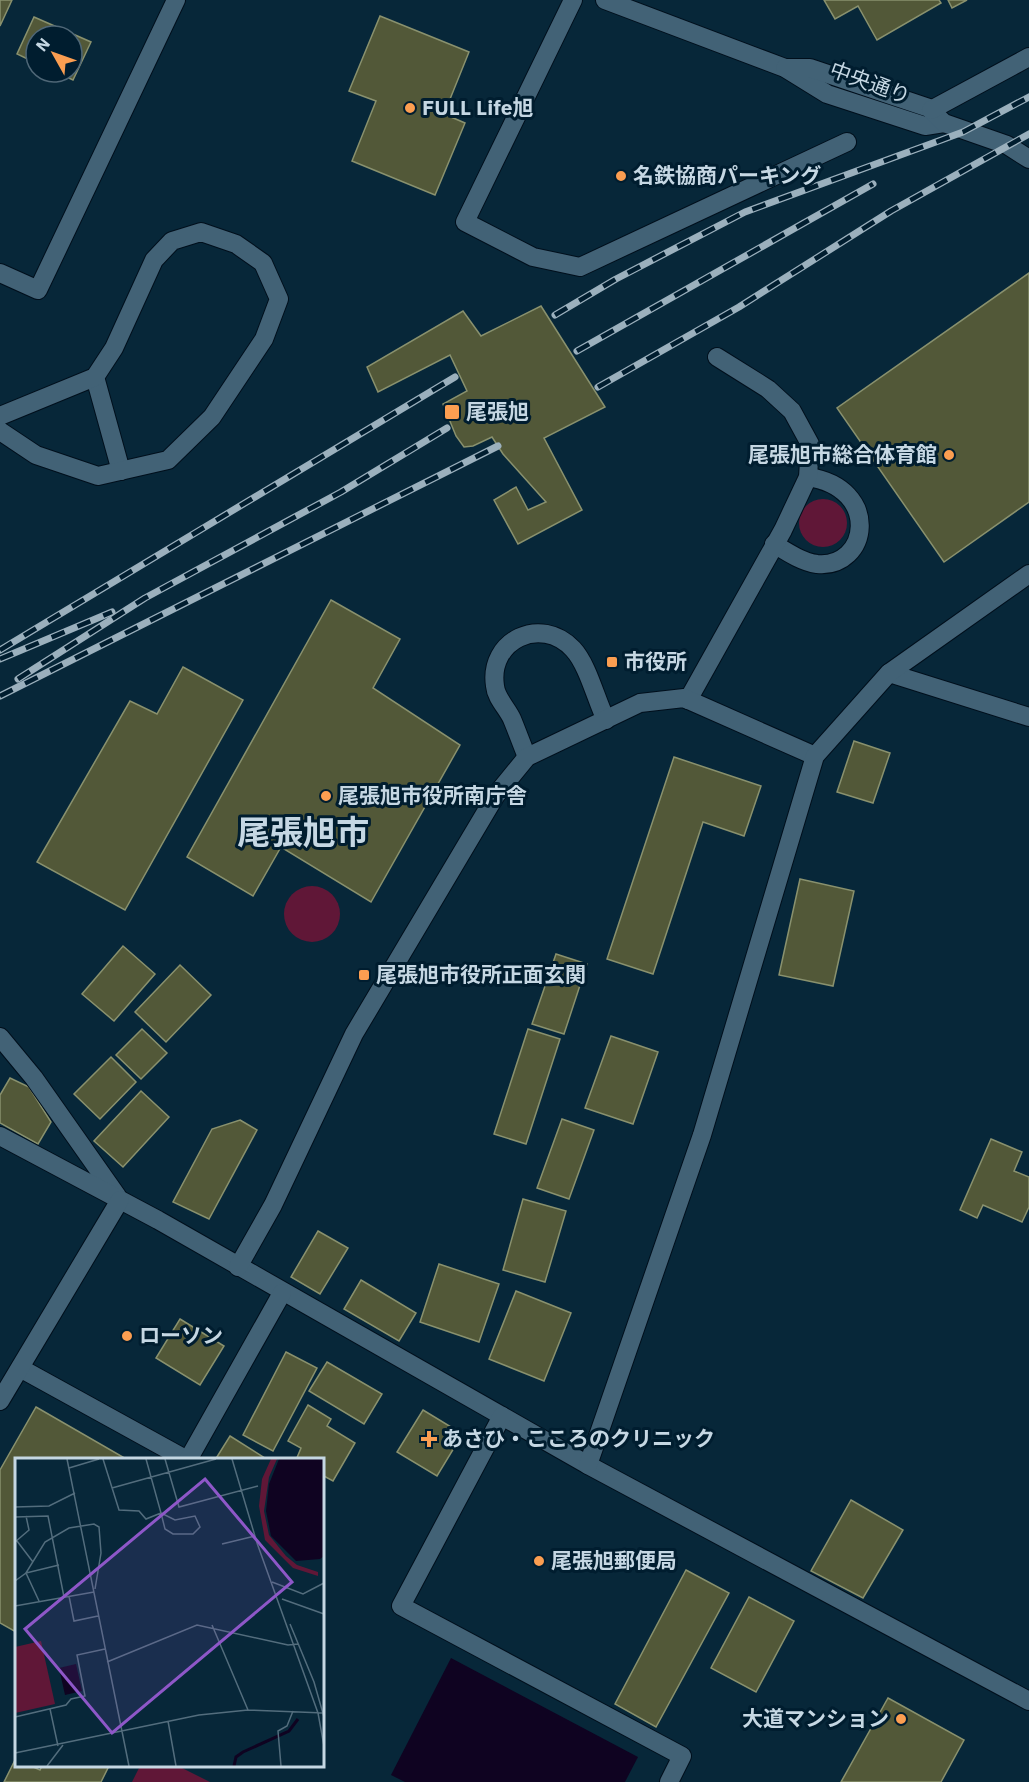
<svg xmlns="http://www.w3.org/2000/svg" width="1029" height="1782" font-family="'IBM Plex Sans','Noto Sans JP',sans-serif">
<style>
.green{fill:#601737}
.water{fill:#0f0321}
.building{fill:#525838;stroke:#89916e;stroke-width:1.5}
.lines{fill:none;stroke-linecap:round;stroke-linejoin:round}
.minor-casing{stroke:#000f1c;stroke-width:20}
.minor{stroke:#426276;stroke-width:18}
.rail-casing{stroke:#9bb0bd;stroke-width:7}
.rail{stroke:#001d2f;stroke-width:4.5;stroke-dasharray:14;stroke-linecap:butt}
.poi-dot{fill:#fb9e51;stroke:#001d2f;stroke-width:2}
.labels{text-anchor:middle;stroke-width:6;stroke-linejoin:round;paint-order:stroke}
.street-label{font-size:21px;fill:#c5d7e3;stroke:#001d2f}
.poi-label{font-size:21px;font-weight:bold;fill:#c5d7e3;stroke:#001d2f;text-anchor:start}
.town-label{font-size:33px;font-weight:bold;fill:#c5d7e3;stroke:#001d2f}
.inset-river{fill:none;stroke:#0f0321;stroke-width:3}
.inset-road{fill:none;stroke:#536d7d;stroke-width:1.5}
.view{fill:#8e57c8;fill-opacity:0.15;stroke:#8e57c8;stroke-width:3}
.inset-edge{fill:none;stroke:#c5d7e3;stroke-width:3}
</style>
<rect width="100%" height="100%" fill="#072739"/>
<!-- green -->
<g class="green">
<circle cx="823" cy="523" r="24"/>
<circle cx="312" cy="914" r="28"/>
<path d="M140,1766h38l32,16h-78z"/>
</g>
<!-- water -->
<path class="water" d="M451,1658l187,99 -13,25h-220l-14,-7z"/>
<!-- building -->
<g class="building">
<path d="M0,0h12l-12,26z"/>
<path d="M824,0h115l2,3 -64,37 -19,-34 -23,13z"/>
<path d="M948,0h19l-15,8z"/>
<path d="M380,16l89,36 -25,62 21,9 -30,72 -83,-34 24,-60 -27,-10z"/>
<path d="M34,17l57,25 -18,38 -17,-8h16v-36h-36v27l-19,-9z"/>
<path d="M1029,273v229l-85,60 -107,-154z"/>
<path d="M541,306l64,101 -61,31 38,72 -64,34 -24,-44 22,-13 12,23 18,-8 -43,-48 -11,-17 -19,9 -9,1 -8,-11 -13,-32 24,-13 -17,-36 -72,37 -11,-25 96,-56 18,25z"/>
<path d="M331,600l69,39 -27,49 87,57 -89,157 -90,-55 -28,49 -66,-39z"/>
<path d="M183,667l60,33 -118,210 -88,-48 93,-161 27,13z"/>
<path d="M854,741l36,12 -17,50 -36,-11z"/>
<path d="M674,757l87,29 -17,50 -41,-14 -50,152 -46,-15z"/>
<path d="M800,879l54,12 -21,95 -54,-11z"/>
<path d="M123,946l32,28 -41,47 -32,-27z"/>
<path d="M556,954l31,10 -23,70 -32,-10z"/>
<path d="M180,965l31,30 -45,47 -31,-30z"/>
<path d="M142,1029l25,24 -26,26 -25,-24z"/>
<path d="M528,1029l32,10 -34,105 -32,-10z"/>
<path d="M611,1036l47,16 -25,72 -48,-16z"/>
<path d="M111,1057l25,25 -36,37 -26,-25z"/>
<path d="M10,1078l19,9 22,35 -13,22 -38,-21v-28z"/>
<path d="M141,1091l28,26 -46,50 -29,-26z"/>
<path d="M562,1119l32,11 -25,69 -32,-11z"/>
<path d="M240,1120l17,10 -48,89 -36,-17 39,-73z"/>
<path d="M991,1139l31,13 -8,19 15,6v30l-7,15 -39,-17 -6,13 -17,-8z"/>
<path d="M523,1199l43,12 -21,71 -42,-12z"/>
<path d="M318,1231l30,17 -28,46 -29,-17z"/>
<path d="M439,1264l60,20 -20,58 -59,-20z"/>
<path d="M361,1280l55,33 -17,28 -55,-32z"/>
<path d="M516,1291l55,22 -27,68 -55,-22z"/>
<path d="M180,1319l44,27 -24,39 -44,-27z"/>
<path d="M286,1352l31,16 -44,83 -30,-16z"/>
<path d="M327,1362l55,32 -18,30 -55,-33z"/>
<path d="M308,1405l23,14 -4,7 28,17 -22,38 -11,-6v-15h-26l5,-12 -13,-7z"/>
<path d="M36,1407l92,53h-112v172l-16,-9v-153z"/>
<path d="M423,1410l33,20 -8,14 6,4 -17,28 -40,-24z"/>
<path d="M230,1436l38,24h-53z"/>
<path d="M851,1500l52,30 -40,68 -52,-27z"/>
<path d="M686,1570l43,23 -73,134 -41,-23z"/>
<path d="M749,1597l45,24 -38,71 -45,-24z"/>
<path d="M888,1698l76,42 -23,42h-100z"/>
<path d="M16,1758v8h15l9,4 2,-4h67l-8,16h-97z"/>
</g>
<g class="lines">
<defs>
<g id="minor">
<path d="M573,0l-108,222 68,35 47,10 267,-125"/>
<path d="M605,0l180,68 42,26 98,32 19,-3"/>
<path d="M785,68h25l119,40 15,15 63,22 22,14"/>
<path d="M931,110l98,-53"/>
<path d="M0,273l38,17 138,-290"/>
<path d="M95,377l26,94"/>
<path d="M0,416l95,-39 19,-29 40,-88 18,-19 29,-9 35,12 27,19 16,36 -15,40 -52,78 -44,43 -70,16 -62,-21 -36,-24"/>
<path d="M774,544c13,8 28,18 43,20 52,5 65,-76 -9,-87"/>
<path d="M889,673l140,44"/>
<path d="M688,700l95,-170 25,-53 2,-33 -18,-33 -24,-22 -51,-32"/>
<path d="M527,757c-5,-12 -10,-26 -15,-38 -5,-11 -16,-21 -17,-33 -7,-46 46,-71 78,-37 15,16 23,51 33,71"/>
<path d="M0,1037l34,41 83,118"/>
<path d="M0,1136l158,84 430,245 441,236"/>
<path d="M238,1267l35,-62 81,-171 142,-239 31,-38 113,-54 44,-5 131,58"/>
<path d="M20,1368l167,92"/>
<path d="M0,1401l120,-201"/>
<path d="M502,1416l-101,190 281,150 -13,26"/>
<path d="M188,1460l94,-167"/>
<path d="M588,1465l114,-330 113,-379 74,-83 140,-99"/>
</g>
</defs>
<!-- minor casing -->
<use href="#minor" class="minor-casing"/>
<!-- minor -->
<use href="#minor" class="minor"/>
<defs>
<g id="rail">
<path d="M555,315l61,-36 129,-67 218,-80 66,-35"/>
<path d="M577,351l296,-167"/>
<path d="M598,387l141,-80 152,-96 138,-77"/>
<path d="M0,650l455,-273"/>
<path d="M0,659l112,-47"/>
<path d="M18,679l127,-81 196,-106 106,-64"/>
<path d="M0,696l498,-250"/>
</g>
</defs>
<!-- rail casing -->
<use href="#rail" class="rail-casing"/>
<!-- rail -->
<use href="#rail" class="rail"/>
</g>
<!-- markers -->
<g class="poi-dot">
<circle cx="410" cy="108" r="6"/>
<circle cx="621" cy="176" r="6"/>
<rect x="444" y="404" width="16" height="16" rx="3"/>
<circle cx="949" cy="455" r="6"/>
<rect x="606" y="656" width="12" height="12" rx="3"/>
<circle cx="326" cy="796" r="6"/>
<rect x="358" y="969" width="12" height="12" rx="3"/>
<circle cx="127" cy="1336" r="6"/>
<path d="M426 1430h6v6h6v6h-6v6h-6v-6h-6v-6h6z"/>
<circle cx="539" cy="1561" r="6"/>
<circle cx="901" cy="1719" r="6"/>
</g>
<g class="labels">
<!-- street labels -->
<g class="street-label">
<text transform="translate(870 83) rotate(20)" y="7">中央通り</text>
</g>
<!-- poi labels -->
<g class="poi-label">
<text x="422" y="115">FULL Life旭</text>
<text x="633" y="183">名鉄協商パーキング</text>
<text x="466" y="419">尾張旭</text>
<text x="937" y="462" text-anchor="end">尾張旭市総合体育館</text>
<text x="624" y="669">市役所</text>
<text x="338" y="803">尾張旭市役所南庁舎</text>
<text x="376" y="982">尾張旭市役所正面玄関</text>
<text x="139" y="1343">ローソン</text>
<text x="442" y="1446">あさひ・こころのクリニック</text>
<text x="551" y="1568">尾張旭郵便局</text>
<text x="889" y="1726" text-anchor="end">大道マンション</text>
</g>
<!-- town labels -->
<g class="town-label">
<text x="303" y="844">尾張旭市</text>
</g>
</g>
<!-- overview -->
<g transform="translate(15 1458)">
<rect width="309" height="309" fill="#072739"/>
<path d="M256,1h6l-8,18 -5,34 5,24 17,21 11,9 21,7v4l-25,-8 -28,-28 -6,-34 3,-27zM26,183l14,63 -40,9v-66z" fill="#601737"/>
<path d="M264,1h45v97l-4,3 -24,2 -25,-25 -5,-25 3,-27zM61,206l6,27 -17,4 -6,-27z" fill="#0f0321"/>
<path class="inset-river" d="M219,308l2,-9 7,-5 46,-21 9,-12"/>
<path class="inset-road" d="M52,1l62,307M88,1l16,51 20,1 7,8 15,-6 -15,-54M150,1l14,48 79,-21M217,1l25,84 61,170 6,33M54,10l30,-9M97,30l104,-29M0,49l34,-1 26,-13M146,55l14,7 20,-4 5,11 -7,7h-20l-8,-5zM0,59l33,-1 16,81M2,83l16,21M0,84l14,-12 -3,-14M207,86l33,-8M0,123l11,-8 19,-31 24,-14 25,-4 5,3 2,26 -6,36M257,124l31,12 21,-11M54,138l5,25 24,-5M267,141l42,15M24,143l-13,-28 33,-8M0,148l79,-14M275,166l24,58 10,35M197,167l36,85M92,204l90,-37 91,20 10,-1M35,251l8,37M0,259l51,-12 5,-6 14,-3 -8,-41 28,-6M153,263l8,45M0,295l184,-38 49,-5 76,3M32,308l16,-21M266,308l-3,-35 9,-5 6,-15"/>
<path class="view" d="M190,21l87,103 -180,151 -87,-104z"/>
<rect width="309" height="309" class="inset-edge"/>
</g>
<!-- north arrow -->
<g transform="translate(54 54) rotate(310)"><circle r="28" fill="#001d2f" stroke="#4f6777" stroke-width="1.5"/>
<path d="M0-4.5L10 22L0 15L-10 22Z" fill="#fb9e51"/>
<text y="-9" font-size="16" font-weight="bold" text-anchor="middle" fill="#c5d7e3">N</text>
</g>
</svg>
